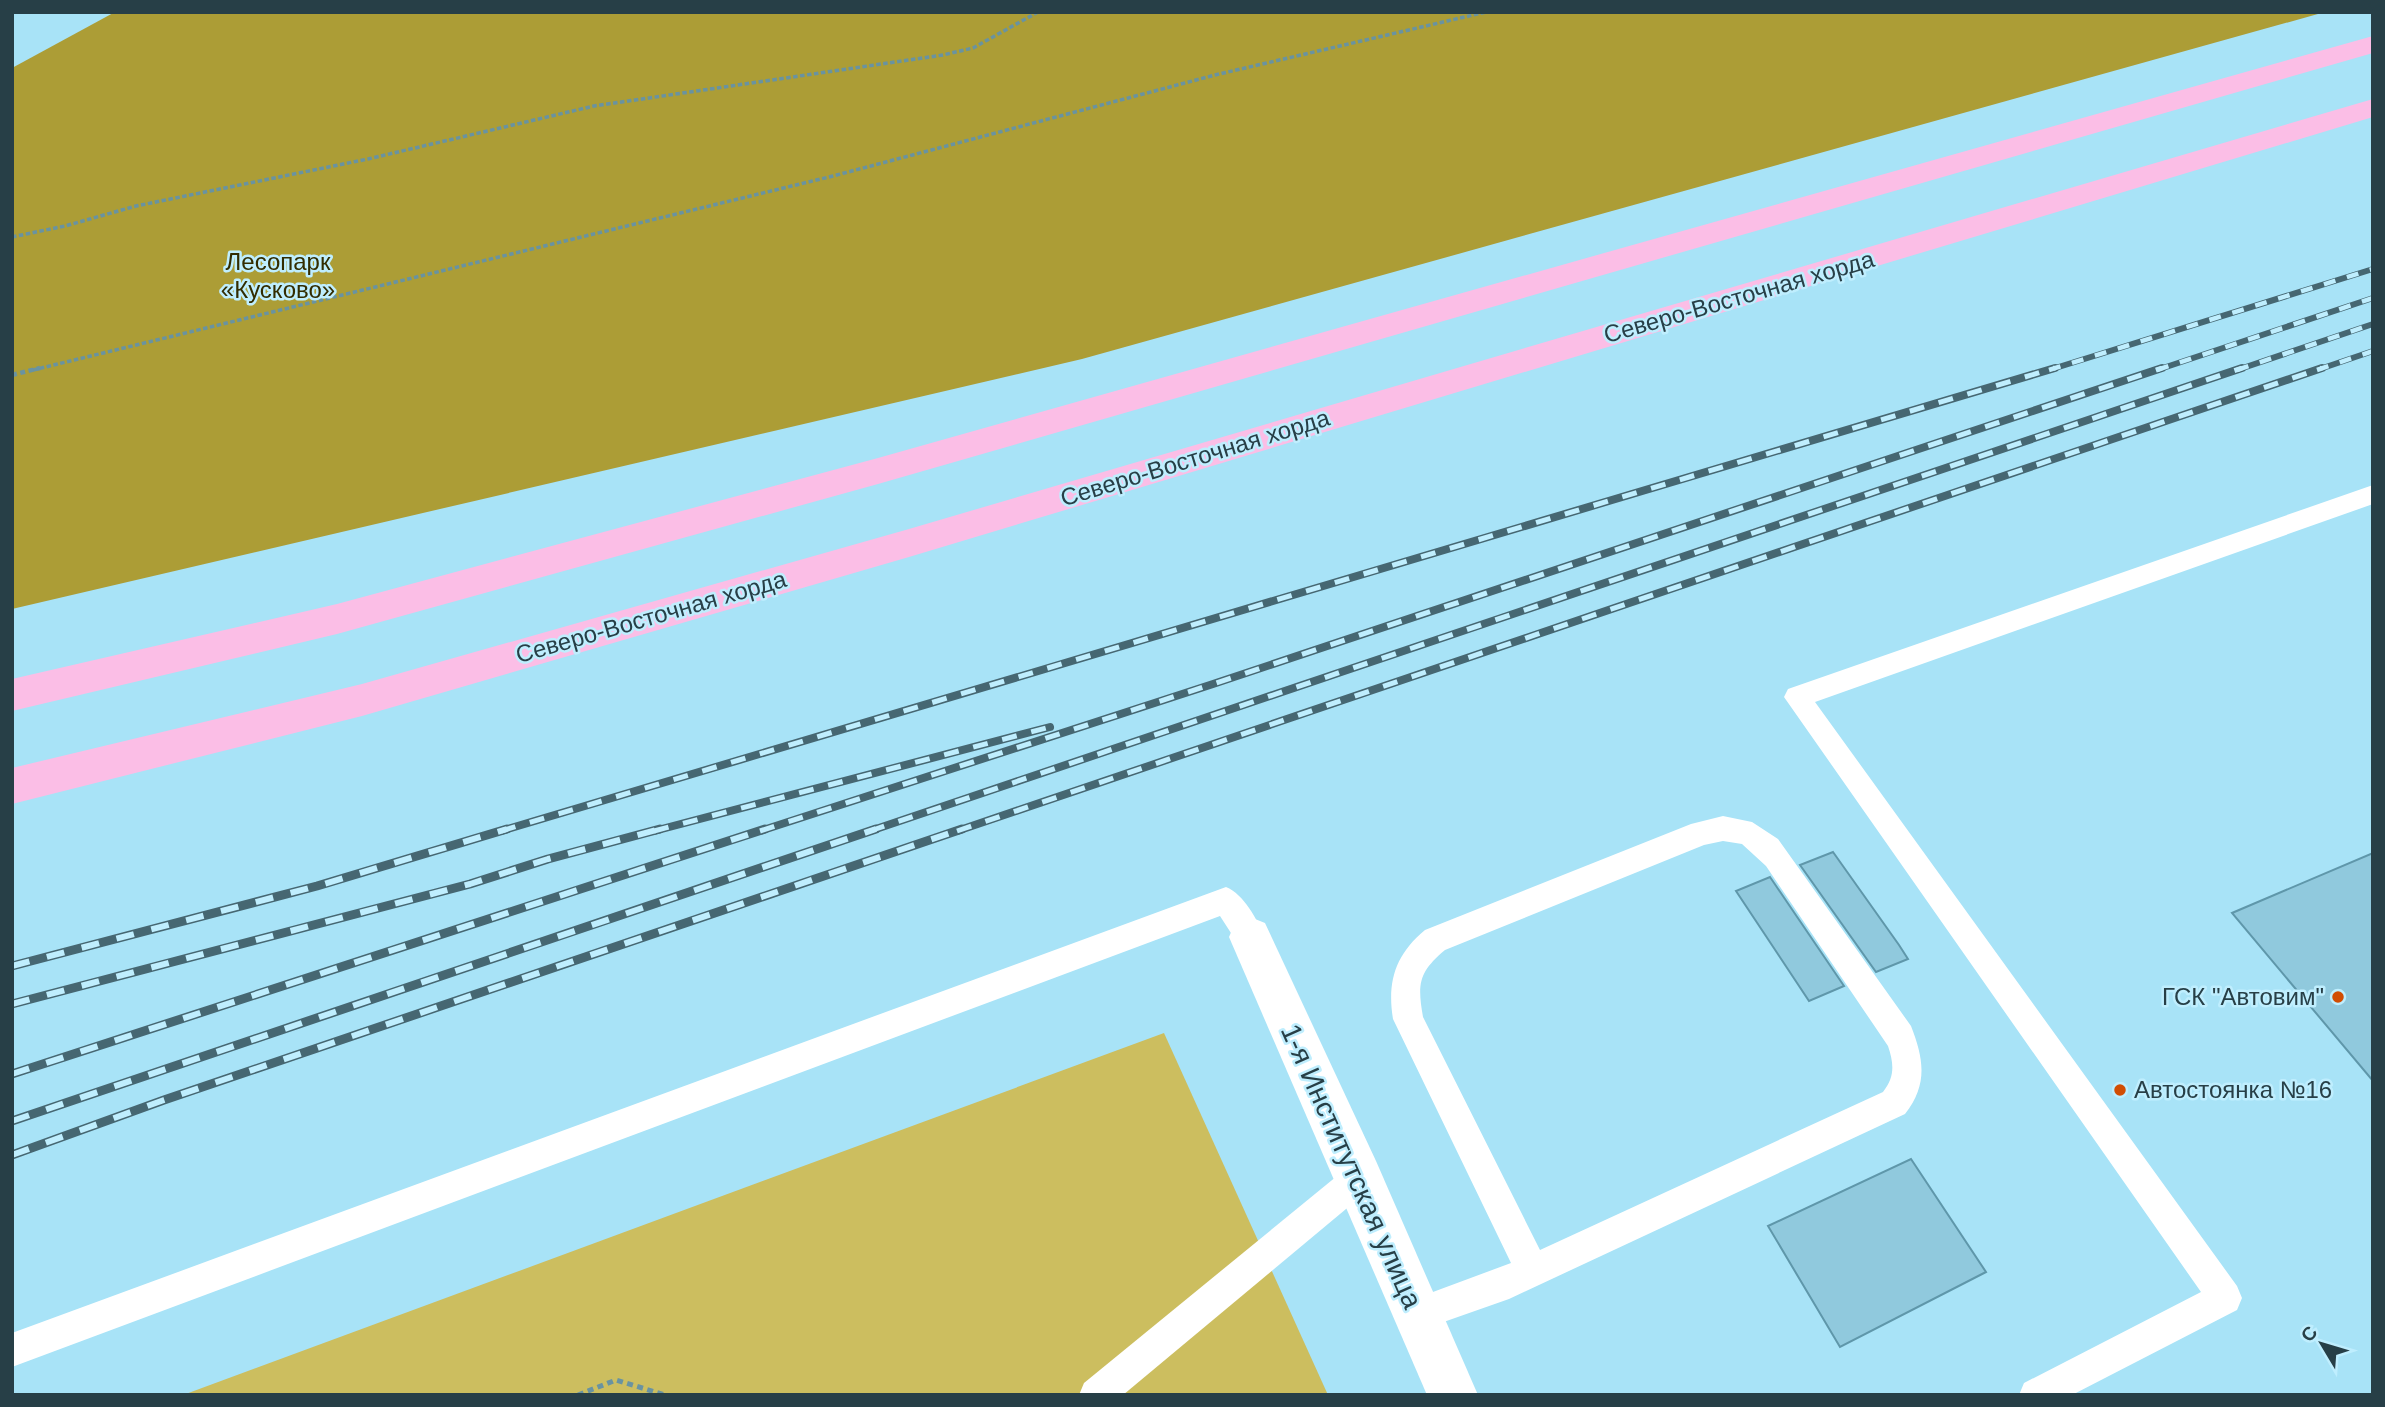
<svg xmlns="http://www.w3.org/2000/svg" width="2385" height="1407" font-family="Helvetica,sans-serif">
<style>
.green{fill:#ccbe5f}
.forest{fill:#ac9d36}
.building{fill:#90c9dd;stroke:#5f97aa;stroke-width:2}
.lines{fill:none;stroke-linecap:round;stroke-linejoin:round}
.path-far2{stroke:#6993a1;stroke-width:3.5;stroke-dasharray:4.5 2.5;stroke-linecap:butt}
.path-far1{stroke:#6993a1;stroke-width:4.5;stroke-dasharray:5 3.5;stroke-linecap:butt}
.path{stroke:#6993a1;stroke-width:5;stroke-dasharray:6 4.5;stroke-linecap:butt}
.lane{fill:#fff;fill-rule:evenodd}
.street{fill:#fff;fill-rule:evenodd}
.primary{fill:#fbbee6;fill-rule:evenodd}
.rail-far2-casing{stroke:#466772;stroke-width:6}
.rail-far1-casing{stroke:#466772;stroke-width:8}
.rail-casing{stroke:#466772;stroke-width:9}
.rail-far2{stroke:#bfeefe;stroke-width:4.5;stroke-dasharray:12;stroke-linecap:butt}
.rail-far1{stroke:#bfeefe;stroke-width:5;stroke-dasharray:15;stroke-linecap:butt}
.rail{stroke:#bfeefe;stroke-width:6;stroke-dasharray:18;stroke-linecap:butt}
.poi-dot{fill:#d14d03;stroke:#bfeefe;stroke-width:2.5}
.labels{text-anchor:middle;stroke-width:5;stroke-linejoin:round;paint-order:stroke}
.park-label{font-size:24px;fill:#322c00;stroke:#bfeefe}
.street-label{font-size:24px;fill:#273f47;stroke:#bfeefe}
.poi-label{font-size:24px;fill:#273f47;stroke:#bfeefe;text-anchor:end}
.near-street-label{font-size:28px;fill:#273f47;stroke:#bfeefe}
</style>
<rect width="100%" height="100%" fill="#a8e3f7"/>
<!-- green -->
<path class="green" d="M1164,1033l164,362h-1145z"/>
<!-- forest -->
<path class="forest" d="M115,12h2210l-1243,347 -1070,250v-541z"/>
<!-- building -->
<g class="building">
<path d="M1833,852l66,93 9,14 -32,13 -76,-107z"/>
<path d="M2373,853v228l-141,-168z"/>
<path d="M1770,877l74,109 -35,15 -73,-110z"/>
<path d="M1911,1159l75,113 -146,75 -72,-121z"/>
</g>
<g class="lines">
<!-- path-far2 -->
<g class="path-far2">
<path d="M12,237l53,-11 71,-20 232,-47 226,-53 349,-51 30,-7 65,-36"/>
<path d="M33,370l800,-194 382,-101 271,-63"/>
</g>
<!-- path-far1 -->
<path class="path-far1" d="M12,375l28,-7"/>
<!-- path -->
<path class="path" d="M578,1395l38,-15 49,15"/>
<!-- lane -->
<g class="lane">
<path d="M2373,485v19l-558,198 422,584 5,12 -5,12 -165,85h-53l5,-12 177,-91 -417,-595 4,-8z"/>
<path d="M1723,816l29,6 26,17 133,187c13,33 17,59 -6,88l-396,185 -91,32 -12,-5 -5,-12 5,-12 105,-39 -118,-244c-6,-37 2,-64 32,-89l266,-106zM1723,841l19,3 24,22 122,180c6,18 7,31 -5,46l-343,158 -117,-233c-6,-34 -4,-45 22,-67l259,-105z"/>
<path d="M1226,887c18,7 31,33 39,50l-5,10 -10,4 -10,-4 -20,-31 -1208,451v-34z"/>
<path d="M1359,1162l11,5 5,11 -5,11 -247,206h-44l5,-12 264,-216z"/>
</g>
<!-- street -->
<path class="street" d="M1250,917l15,6 111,238 102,234h-51l-198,-458 6,-14z"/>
<!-- primary -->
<g class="primary">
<path d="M2373,36v17l-1495,431 -541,150 -325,77v-32l325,-75 541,-146z"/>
<path d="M2373,99v18l-1464,440 -547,159 -350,88v-36l350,-84 547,-155z"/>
</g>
<defs>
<g id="rail-far2">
<path d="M2049,370l324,-101"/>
<path d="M2157,370l216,-72"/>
<path d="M2237,370l136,-46"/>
<path d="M2317,370l56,-19"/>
</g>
<g id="rail-far1">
<path d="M501,831l1554,-463"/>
<path d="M654,831l396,-104"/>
<path d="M760,831l453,-147 949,-316"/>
<path d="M870,831l1372,-463"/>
<path d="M957,831l1365,-463"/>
</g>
<g id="rail">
<path d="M12,966l305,-80 190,-57"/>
<path d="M12,1004l458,-120 78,-25 112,-30"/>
<path d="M12,1074l753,-245"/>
<path d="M12,1121l864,-292"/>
<path d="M12,1155l152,-55 798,-271"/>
</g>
</defs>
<!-- rail-far2 casing -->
<use href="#rail-far2" class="rail-far2-casing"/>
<!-- rail-far1 casing -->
<use href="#rail-far1" class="rail-far1-casing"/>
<!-- rail casing -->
<use href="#rail" class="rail-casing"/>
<!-- rail-far2 -->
<use href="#rail-far2" class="rail-far2"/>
<!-- rail-far1 -->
<use href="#rail-far1" class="rail-far1"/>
<!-- rail -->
<use href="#rail" class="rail"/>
</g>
<!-- markers -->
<g class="poi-dot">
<circle cx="2338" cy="997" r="7"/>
<circle cx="2120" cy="1090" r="7"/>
</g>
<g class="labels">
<!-- park labels -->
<g class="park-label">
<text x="278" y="270">Лесопарк<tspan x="278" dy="28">«Кусково»</tspan></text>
</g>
<!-- street labels -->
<g class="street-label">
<text transform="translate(1739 297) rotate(-16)" y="8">Северо-Восточная хорда</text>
<text transform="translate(1195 458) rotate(-17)" y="8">Северо-Восточная хорда</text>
<text transform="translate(651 617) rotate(-16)" y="8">Северо-Восточная хорда</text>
</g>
<!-- poi labels -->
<g class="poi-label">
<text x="2324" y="1005">ГСК "Автовим"</text>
<text x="2134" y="1098" text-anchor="start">Автостоянка №16</text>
</g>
<!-- near-street labels -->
<g class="near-street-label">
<text transform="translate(1352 1166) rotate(66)" y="10">1-я Институтская улица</text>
</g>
</g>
<!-- border -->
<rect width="2385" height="1407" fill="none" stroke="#273f47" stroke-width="28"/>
<!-- north arrow -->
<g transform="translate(2322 1344) rotate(308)" stroke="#bfeefe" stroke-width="5" paint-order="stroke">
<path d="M0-5L12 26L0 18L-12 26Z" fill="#273f47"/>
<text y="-10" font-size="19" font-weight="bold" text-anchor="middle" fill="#273f47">С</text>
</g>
</svg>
